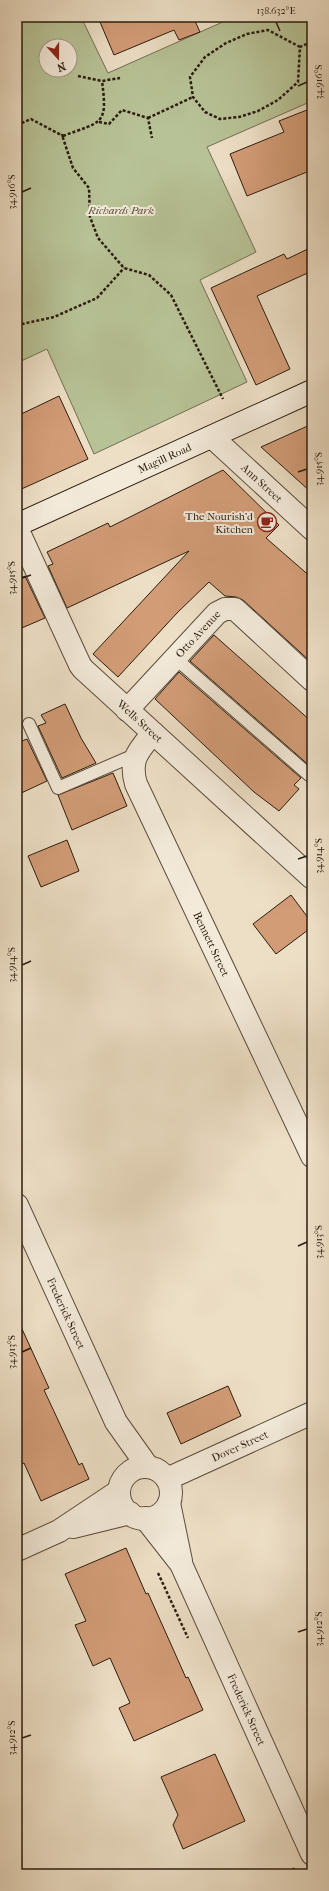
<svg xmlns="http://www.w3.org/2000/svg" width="329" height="1891" font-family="'IM FELL French Canon',serif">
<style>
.green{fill:#b7c296;stroke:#716f52;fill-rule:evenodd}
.building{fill:#d29c77;stroke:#2b1c0f}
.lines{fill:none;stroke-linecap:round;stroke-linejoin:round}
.lane-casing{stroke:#5c4d3d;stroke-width:14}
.street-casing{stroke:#5c4d3d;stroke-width:24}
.secondary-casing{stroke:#2b1c0f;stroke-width:24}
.path{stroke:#2b1c0f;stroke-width:2.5;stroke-dasharray:3 2;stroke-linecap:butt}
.lane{stroke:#f3eada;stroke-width:12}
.street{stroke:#f3eada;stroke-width:22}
.secondary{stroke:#f3eada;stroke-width:22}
.ticks{fill:none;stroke:#2b1c0f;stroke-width:1.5}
.labels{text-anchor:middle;stroke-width:4;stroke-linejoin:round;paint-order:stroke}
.park-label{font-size:11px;font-style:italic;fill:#554e38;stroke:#f3eada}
.street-label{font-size:11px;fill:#2b1c0f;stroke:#f3eada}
.poi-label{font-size:11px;fill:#2b1c0f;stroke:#f3eada;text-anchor:end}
.neatline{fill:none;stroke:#2b1c0f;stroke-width:1.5}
.ticks-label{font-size:10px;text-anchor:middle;fill:#2b1c0f}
</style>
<rect width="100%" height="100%" fill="#eddfc6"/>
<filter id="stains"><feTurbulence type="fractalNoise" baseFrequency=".005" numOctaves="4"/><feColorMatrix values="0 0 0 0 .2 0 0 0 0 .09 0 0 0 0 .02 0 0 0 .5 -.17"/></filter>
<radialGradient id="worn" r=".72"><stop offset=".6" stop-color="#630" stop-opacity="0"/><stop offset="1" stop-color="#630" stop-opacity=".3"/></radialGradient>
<!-- green -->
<path class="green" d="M17,17h64l27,56 126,-56h78v84l-105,46 49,105 -56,28 47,102 -153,72 -47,-105 -30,14zM46,46h24v24h-24z"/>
<!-- building -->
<g class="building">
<path d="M112,17h93l-10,4 5,11 -21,8 -5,-10 -60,25 -14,-33z"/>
<path d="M312,108v62l-65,26 -17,-42 54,-22 -5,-11z"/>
<path d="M312,247v24l-55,25 33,73 -34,16 -45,-97 73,-34 3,5z"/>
<path d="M59,396l29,63 -71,32v-75z"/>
<path d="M312,424v69l-51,-46z"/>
<path d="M223,470l56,55 -13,13 46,40v85l-69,-63 -7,-3 -11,-1 -16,-14 -32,31 -59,64 -25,-23 96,-103 -122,57 -19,-42 5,-2 -6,-12 61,-29 2,4 20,-10z"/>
<path d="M25,576l20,42 -28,12v-50z"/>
<path d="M214,635l98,87 -1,45 -121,-106z"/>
<path d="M179,672l122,106 -7,7 5,4 -20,22 -25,-19 -99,-93z"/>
<path d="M65,704l16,34 15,25 -34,15 -24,-52 8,-3 -5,-8z"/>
<path d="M27,739l20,42 -30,14v-52z"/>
<path d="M113,773l14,33 -55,24 -14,-35z"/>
<path d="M67,840l12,31 -38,16 -13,-31z"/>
<path d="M291,895l21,28v4l-36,27 -23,-30z"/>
<path d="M17,1318l32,70 -5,2 35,75 3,-2 7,16 -48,22 -17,-38 -7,4z"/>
<path d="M228,1386l13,30 -60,28 -14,-31z"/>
<path d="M126,1548l20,46 2,-1 38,85 2,-1 15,33 -69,31 -15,-33 11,-5 -20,-45 -17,8 -18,-41 11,-4 -21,-47z"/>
<path d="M215,1754l30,67 -62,28 -10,-24 5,-10 -17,-38z"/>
</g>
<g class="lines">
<defs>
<g id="lane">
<path d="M175,658l134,117"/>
<path d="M29,724l29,64 79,-34"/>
</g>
<g id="street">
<path id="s1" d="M212,437l100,92"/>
<path id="s2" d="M17,528l63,137 3,4 229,209"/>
<path id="s3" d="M127,710l90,-97 8,-4h10l77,71"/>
<path id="s4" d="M153,733c-15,18 -24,27 -17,51l176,372"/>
<path id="s5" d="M17,1205l99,217 32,45"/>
<circle cx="145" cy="1493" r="26"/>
<path id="s6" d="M167,1479l145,-66"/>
<path d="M169,1503l12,58"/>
<path id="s7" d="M145,1518l36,46 131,290"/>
<path d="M73,1527l57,-14"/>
<path d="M17,1550l42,-19 60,-40"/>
</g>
<g id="secondary">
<path id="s8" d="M17,525l295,-134"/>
</g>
</defs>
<!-- lane casing -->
<use href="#lane" class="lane-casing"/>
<!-- street casing -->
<use href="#street" class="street-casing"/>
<!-- secondary casing -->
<use href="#secondary" class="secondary-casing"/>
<!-- path -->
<g class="path">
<path d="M300,47l-32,-17 -21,4 -21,9 -21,14 -15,20 3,20 12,15 15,7 19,-2 19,-6 20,-11 20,-18 2,-35 11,-5"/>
<path d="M78,76l24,5 18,-3"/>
<path d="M148,118l45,-21"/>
<path d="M99,122l10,2 13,-14 26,8 4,20"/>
<path d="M17,125l14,-6 32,17 -1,-1 11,33 16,20 1,29 8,21 26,30 25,7 22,20 52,104"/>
<path d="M63,136c39,-15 45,-10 39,-55"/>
<path d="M17,322l5,2 32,-7 43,-19 27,-30"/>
<path d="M158,1573l30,65"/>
<path d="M293,1868l3,6"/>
</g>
<!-- lane -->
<use href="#lane" class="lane"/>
<!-- street -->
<use href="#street" class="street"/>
<!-- secondary -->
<use href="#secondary" class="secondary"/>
</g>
<!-- ticks -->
<path class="ticks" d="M276,22l4,9M298,86l9,-4M22,192l9,-4M298,472l9,-3M22,578l9,-3M298,859l9,-3M22,965l9,-4M298,1246l9,-4M22,1352l9,-4M298,1632l9,-3M22,1738l9,-3"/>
<!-- icons -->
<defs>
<symbol id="cafe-ring" viewBox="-11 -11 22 22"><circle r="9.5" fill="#f3eada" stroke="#8f2418" stroke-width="1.5"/><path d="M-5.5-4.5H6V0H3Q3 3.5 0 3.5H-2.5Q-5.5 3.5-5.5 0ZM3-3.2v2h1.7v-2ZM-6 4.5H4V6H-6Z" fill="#8f2418"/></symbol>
</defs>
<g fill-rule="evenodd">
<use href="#cafe-ring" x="256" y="511" width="22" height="22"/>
</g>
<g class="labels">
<!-- park labels -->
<g class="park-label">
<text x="121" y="214">Richards Park</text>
</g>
<!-- street labels -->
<g class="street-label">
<text dy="4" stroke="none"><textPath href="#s8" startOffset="162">Magill Road</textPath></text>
<text dy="4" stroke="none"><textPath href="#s1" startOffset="68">Ann Street</textPath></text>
<text dy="4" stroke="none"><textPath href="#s3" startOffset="104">Otto Avenue</textPath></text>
<text dy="4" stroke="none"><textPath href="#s2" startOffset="233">Wells Street</textPath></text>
<text dy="4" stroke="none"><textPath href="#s4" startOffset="234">Bennett Street</textPath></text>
<text dy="4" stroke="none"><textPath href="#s5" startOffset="119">Frederick Street</textPath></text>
<text dy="4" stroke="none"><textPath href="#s6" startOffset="80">Dover Street</textPath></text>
<text dy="4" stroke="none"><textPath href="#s7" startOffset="218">Frederick Street</textPath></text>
</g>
<!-- poi labels -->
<g class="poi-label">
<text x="253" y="520">The Nourish'd<tspan x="253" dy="13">Kitchen</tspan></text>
</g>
</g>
<!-- margin -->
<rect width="329" height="1891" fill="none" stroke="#eddfc6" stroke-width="44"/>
<!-- north arrow -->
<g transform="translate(58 58) rotate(159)"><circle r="19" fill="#f3eada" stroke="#a39889"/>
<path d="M0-3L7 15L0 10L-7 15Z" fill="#8f2418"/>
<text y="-6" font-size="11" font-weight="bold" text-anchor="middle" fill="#2b1c0f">N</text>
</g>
<rect x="22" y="22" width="285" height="1847" class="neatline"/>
<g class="ticks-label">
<text x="276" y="14">138.632°E</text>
<text transform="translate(318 82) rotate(-90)" y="4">34.916°S</text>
<text transform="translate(11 192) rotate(-90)" y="4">34.916°S</text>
<text transform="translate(318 469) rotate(-90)" y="4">34.915°S</text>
<text transform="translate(11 578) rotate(-90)" y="4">34.915°S</text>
<text transform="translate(318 856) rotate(-90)" y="4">34.914°S</text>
<text transform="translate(11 965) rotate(-90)" y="4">34.914°S</text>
<text transform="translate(318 1242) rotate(-90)" y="4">34.913°S</text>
<text transform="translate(11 1352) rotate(-90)" y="4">34.913°S</text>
<text transform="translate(318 1629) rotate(-90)" y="4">34.912°S</text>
<text transform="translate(11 1738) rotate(-90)" y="4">34.912°S</text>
</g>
<rect width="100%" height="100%" filter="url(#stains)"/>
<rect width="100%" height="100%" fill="url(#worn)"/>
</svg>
